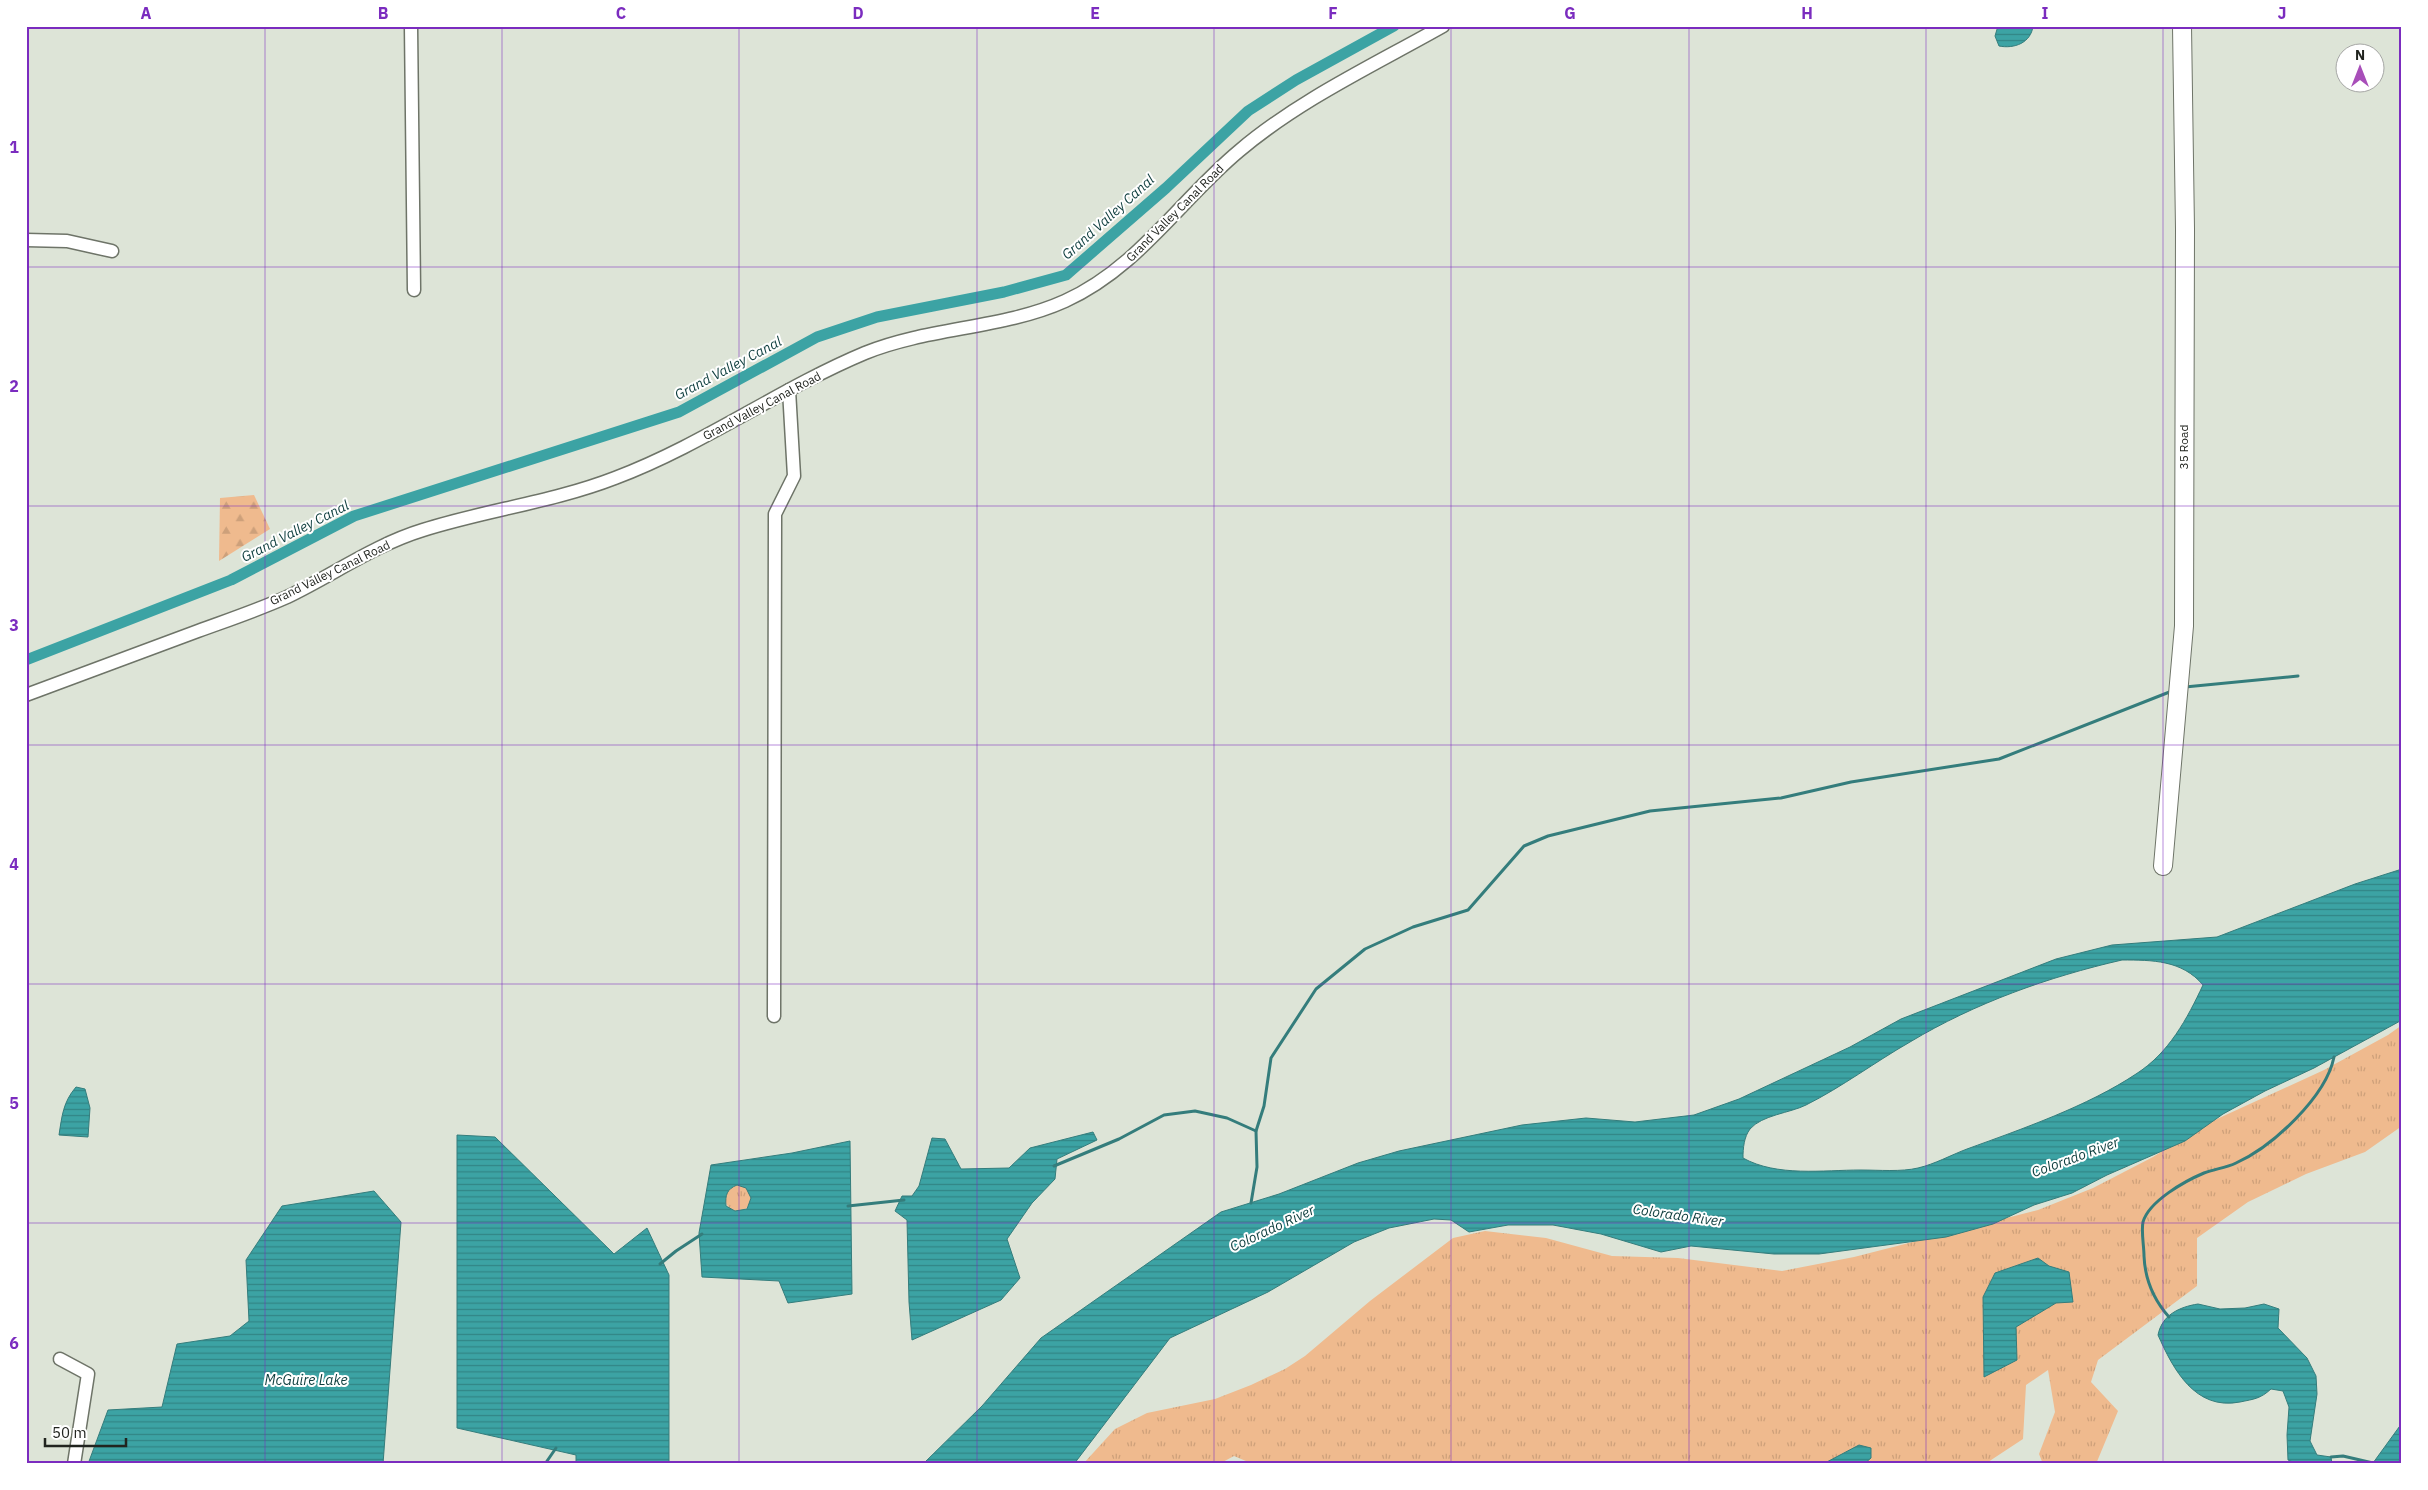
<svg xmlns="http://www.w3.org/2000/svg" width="2428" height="1490" font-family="'IBM Plex Sans',sans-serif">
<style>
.grass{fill:url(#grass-tufts)}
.forest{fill:url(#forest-firs)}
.park{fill:#efba8e}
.water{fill:url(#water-rules);stroke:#347d7c;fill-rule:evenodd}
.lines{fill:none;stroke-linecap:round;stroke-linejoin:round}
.stream{stroke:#347d7c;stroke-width:3}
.canal{stroke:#3ca3a4;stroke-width:11}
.street-casing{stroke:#6e7468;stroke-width:15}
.secondary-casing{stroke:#6e7468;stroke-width:20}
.street{stroke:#fff;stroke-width:12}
.secondary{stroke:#fff;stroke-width:18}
.grid{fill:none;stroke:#7b2cbf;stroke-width:1;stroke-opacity:0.55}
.labels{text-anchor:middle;stroke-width:4;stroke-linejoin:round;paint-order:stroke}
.street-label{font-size:12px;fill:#21241f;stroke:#fff}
.water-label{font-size:14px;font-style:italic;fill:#0d3d3d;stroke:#fff}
.neatline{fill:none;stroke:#7b2cbf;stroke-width:2}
.grid-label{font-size:16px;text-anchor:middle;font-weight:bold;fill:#7b2cbf}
</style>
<defs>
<pattern id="grass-tufts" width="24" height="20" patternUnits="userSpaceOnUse" patternTransform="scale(1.25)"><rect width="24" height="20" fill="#efba8e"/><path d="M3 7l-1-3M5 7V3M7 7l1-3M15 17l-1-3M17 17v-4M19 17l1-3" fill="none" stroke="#cda07a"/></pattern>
<pattern id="forest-firs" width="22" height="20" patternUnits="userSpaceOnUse" patternTransform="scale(1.25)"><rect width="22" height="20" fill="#efba8e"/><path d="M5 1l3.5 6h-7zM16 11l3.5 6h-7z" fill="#cda07a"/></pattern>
<pattern id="water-rules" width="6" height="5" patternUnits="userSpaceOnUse" patternTransform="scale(1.25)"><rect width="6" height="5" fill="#3ca3a4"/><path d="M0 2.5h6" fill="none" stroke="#328585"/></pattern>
</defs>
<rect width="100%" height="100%" fill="#dde4d7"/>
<!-- grass -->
<g class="grass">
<path d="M2402,1025v101l-37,26 -59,22 -58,28 -51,36v48l-99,74 -7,22 27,29 -22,53h-53l-4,-10 16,-42 -7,-42 -22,15 -3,54 -38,25h-732l-19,-8 -15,8h-136l32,-35 32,-16 68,-14 36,-14 34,-16 20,-13 65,-55 83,-63 32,-7 61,7 66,18 66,2 104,13 72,-14 184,-47 55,-22 60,-31 53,-33 118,-54 64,-35z"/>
<circle cx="738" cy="1198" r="13"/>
</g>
<!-- forest -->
<path class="forest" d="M254,495l16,34 -51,32 1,-63z"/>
<!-- park -->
<path class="park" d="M427,1462l143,1v1h-143z"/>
<!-- water -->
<g class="water">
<path d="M1998,26h35c-2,17 -19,23 -34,20l-4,-10z"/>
<path d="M2402,869v151l-88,48 -49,23 -42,23 -38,27 -78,34 -35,18 -38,12 -41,19 -47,13 -127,17h-45l-83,-8 -30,6 -60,-18 -48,-9h-45l-39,7 -18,-12 -17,-1 -45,9 -35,14 -86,50 -98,46 -96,126h-151l59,-58 59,-68 180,-126 58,-18 79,-31 41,-12 123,-26 64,-7 49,4 59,-7 45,-16 111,-52 51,-28 155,-60 56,-14 105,-8 138,-53zM2122,960c30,0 60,0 81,25 -16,34 -34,68 -67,89 -48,32 -114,55 -169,75 -16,6 -32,15 -49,19 -17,4 -39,2 -57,2 -38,0 -84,7 -118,-12 0,-10 1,-21 7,-29 12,-14 40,-16 56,-24 36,-18 69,-43 104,-63 65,-39 138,-65 212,-82z"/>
<path d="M76,1087l9,2 5,19 -2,29 -29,-2c3,-19 4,-33 17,-48z"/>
<path d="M1093,1132l4,8 -40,19 -2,20 -23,24 -25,36 13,39 -19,22 -89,40 -3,-38 -2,-82 -12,-9 7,-15h10l7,-10 13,-48 13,1 16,30 48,-1 21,-20z"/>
<path d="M457,1135l38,2 119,117 33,-26 22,47v189h-93v-9l-119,-27z"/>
<path d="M850,1141l2,153 -64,9 -9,-22 -77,-4 -3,-44 12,-68 81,-12zM737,1185l9,3 5,10 -4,11 -12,2 -9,-5c-1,-11 1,-17 11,-21z"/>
<path d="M374,1191l27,31 -18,242h-295l20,-54 54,-3 15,-63 53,-8 19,-15 -3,-61 36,-54z"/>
<path d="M2038,1258l11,8 20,6 4,30 -17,1 -40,24 1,33 -33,17 -1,-80 12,-24z"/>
<path d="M2198,1304l22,5 25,-1 19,-4 15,5 -1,19 29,30 9,18 1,18 -7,47 7,14 14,2 1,7h-34l-10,-4 -1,-25 2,-28 -6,-16 -12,-2c-11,10 -17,10 -31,13 -45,9 -67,-33 -82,-67 4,-20 21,-28 40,-31z"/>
<path d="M2402,1423v41h-29v-1z"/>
<path d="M1859,1445l12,3v10l-7,6h-41z"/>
</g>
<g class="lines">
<!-- stream -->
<g class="stream">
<path d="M2185,687l113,-11"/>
<path d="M1054,1166l65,-27 45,-24 31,-4 32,7 29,13"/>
<path d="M1251,1203l6,-36 -1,-36 8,-25 7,-48 45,-69 49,-40 48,-22 55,-17 56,-64 24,-10 102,-25 131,-13 70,-16 148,-23 173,-68"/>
<path d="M848,1206l56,-6"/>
<path d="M660,1264l16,-13 26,-17"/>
<path d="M2169,1317c-16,-18 -24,-37 -25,-61 0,-10 -3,-25 -1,-34 6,-21 42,-41 61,-49 10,-4 22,-5 32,-10 36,-16 90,-66 98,-106"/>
<path d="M2331,1457l12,-1 30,7"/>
<path d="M545,1464l11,-16"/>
</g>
<!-- canal -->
<path class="canal" d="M26,660l205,-80 123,-64 325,-104 138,-75 60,-20 127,-25 62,-17 100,-87 82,-77 48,-31 98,-54"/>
<defs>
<g id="street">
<path d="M411,26l3,264"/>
<path d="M26,240l41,1 45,10"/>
<path d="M26,695c57,-21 115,-43 172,-64 30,-11 60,-21 89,-34 46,-22 87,-52 136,-67 63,-20 130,-28 192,-52 88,-33 164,-89 250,-125 64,-26 138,-24 200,-52 73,-33 115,-101 174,-150 60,-51 135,-86 204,-125"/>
<path d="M774,1016l1,-502 19,-38 -5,-86"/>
<path d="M60,1359l28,15 -14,90"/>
</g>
<path id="secondary" d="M2163,866l21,-240 1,-397 -3,-203"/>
</defs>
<!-- street casing -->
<use href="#street" class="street-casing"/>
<!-- secondary casing -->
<use href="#secondary" class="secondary-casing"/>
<!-- street -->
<use href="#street" class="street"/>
<!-- secondary -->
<use href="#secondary" class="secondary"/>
</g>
<!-- grid -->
<path class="grid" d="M265,26v1438M502,26v1438M739,26v1438M977,26v1438M1214,26v1438M1451,26v1438M1689,26v1438M1926,26v1438M2163,26v1438M26,267h2376M26,506h2376M26,745h2376M26,984h2376M26,1223h2376"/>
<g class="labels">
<!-- street labels -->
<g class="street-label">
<text transform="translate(1175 213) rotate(-45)" y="4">Grand Valley Canal Road</text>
<text transform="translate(762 406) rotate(-28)" y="4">Grand Valley Canal Road</text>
<text transform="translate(2184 447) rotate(-90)" y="4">35 Road</text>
<text transform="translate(330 573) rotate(-26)" y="4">Grand Valley Canal Road</text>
</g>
<!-- water labels -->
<g class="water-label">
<text transform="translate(1108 217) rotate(-42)" y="5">Grand Valley Canal</text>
<text transform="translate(728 368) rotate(-28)" y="5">Grand Valley Canal</text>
<text transform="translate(295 531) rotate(-27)" y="5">Grand Valley Canal</text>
<text transform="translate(2075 1157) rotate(-20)" y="5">Colorado River</text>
<text transform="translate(1678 1215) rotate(8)" y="5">Colorado River</text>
<text transform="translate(1272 1228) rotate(-25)" y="5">Colorado River</text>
<text x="306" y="1385">McGuire Lake</text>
</g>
</g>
<!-- border -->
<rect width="2428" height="1490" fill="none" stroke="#ffffff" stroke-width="55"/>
<!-- north arrow -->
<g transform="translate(2360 68)"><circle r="24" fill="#ffffff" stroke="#a6a7a5"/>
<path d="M0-4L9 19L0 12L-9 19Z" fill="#a84eb9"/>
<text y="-8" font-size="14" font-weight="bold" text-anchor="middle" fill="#21241f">N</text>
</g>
<!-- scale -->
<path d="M45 1438v8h81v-8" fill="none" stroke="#21241f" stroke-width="2.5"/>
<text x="52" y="1438" font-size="15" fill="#21241f" stroke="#ffffff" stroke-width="4" paint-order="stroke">50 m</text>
<rect x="28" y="28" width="2372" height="1434" class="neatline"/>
<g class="grid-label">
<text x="146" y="19">A</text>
<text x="383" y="19">B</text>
<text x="621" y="19">C</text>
<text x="858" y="19">D</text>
<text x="1095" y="19">E</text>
<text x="1333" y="19">F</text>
<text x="1570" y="19">G</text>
<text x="1807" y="19">H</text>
<text x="2045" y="19">I</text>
<text x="2282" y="19">J</text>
<text x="14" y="153">1</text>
<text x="14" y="392">2</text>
<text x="14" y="631">3</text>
<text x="14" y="870">4</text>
<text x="14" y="1109">5</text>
<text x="14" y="1349">6</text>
</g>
</svg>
